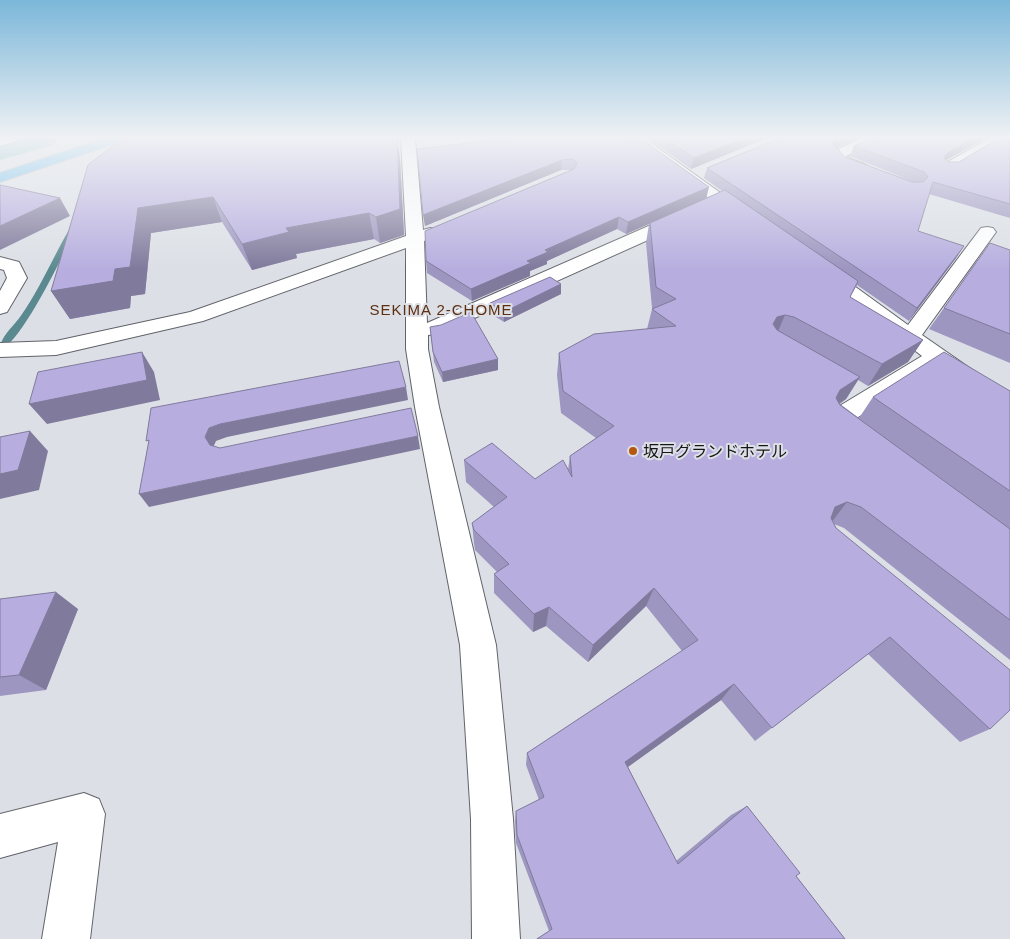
<svg xmlns="http://www.w3.org/2000/svg" width="1010" height="939" font-family="Helvetica,'Noto Sans JP',sans-serif">
<style>
.lines{fill:none;stroke-linecap:round;stroke-linejoin:round}
.stream{fill:#5a8a90;fill-rule:evenodd}
.river{fill:#77bbc3;fill-rule:evenodd}
.minor-casing{stroke:#606369;stroke-width:2}
.highway-casing{stroke:#bdbebe;stroke-width:2}
.minor{fill:#fff;fill-rule:evenodd}
.highway{fill:#67beee;fill-rule:evenodd}
.wall{fill:#9d96c0}
.shaded-wall{fill:#807a9c}
.building{fill:#b7aedf;stroke:#807a9c}
.poi-dot{fill:#b6570d;stroke:#dce0e6;stroke-width:2}
.labels{text-anchor:middle;stroke-width:4;stroke-linejoin:round;paint-order:stroke}
.far-neighbourhood-label{font-size:15px;letter-spacing:1px;fill:#5d2e10;stroke:#dce0e6}
.poi-label{font-size:16px;fill:#151618;stroke:#dce0e6;text-anchor:start}
</style>
<rect width="100%" height="100%" fill="#dce0e6"/>
<g class="lines">
<!-- stream -->
<path class="stream" d="M70,228l5,1c-10,23 -53,113 -75,121 0,-13 12,-22 20,-33 20,-28 33,-60 50,-89z"/>
<!-- river -->
<path class="river" d="M4,138h54l-5,7 -53,15v-21z"/>
<defs>
<g id="minor">
<path d="M0,138h19l-2,3 -17,5z"/>
<path d="M401,138h14l8,92 7,-2 6,1 3,4 -3,4 -12,4 3,82 249,-109h12l2,4 -2,4 -249,112 -11,1v14l11,58 57,238 17,174 7,120h-48l-1,-120 -11,-174 -45,-238 -9,-58v-101l-203,73 -147,34 -56,2v-14l56,-2 134,-29 216,-76z"/>
<path d="M628,138h16l110,79 -2,4h-12z"/>
<path d="M862,138h18l-2,3 -32,15c8,6 20,6 25,13l-2,3c-14,3 -31,-6 -39,-17l2,-3z"/>
<path d="M990,138h10l2,3 -50,30h-10l-2,-3 2,-3z"/>
<path d="M987,227l6,1 3,4 -74,103 88,61v20l-9,-2 -64,-47 -82,52 10,7 4,7 -4,7c-16,4 -32,-7 -41,-21l4,-6 94,-57 -110,-85 2,-4 7,-2 7,2 80,58 73,-97z"/>
<path d="M0,257l19,5 8,16 -20,34 -7,2v-23l7,-13 -3,-8 -4,-1z"/>
<path d="M84,793l15,6 6,15 -15,125h-48l16,-97 -58,16v-44z"/>
</g>
<path id="highway" d="M105,138h20l-2,3 -123,41v-9z"/>
</defs>
<!-- minor casing -->
<use href="#minor" class="minor-casing"/>
<!-- highway casing -->
<use href="#highway" class="highway-casing"/>
<!-- minor -->
<use href="#minor" class="minor"/>
<!-- highway -->
<use href="#highway" class="highway"/>
</g>
<!-- wall -->
<g class="wall">
<path d="M123,138h277l-2,7 2,14 4,76 -24,8 -6,-4 -78,15 1,4 -45,12 -30,-48 -71,11 -6,61 -14,2 -1,12 -60,11 -19,-28z"/>
<path d="M511,138l195,60 16,-7 -18,-13 3,-10 73,-30h78l-21,10 8,9 69,25 -64,-26 4,-10 17,-8h115l-40,22 2,2h11l51,-24v80l-81,-24 -11,37 46,15 -8,12 -47,63 -52,-36 -7,12 73,43 -15,22 -40,24 -10,-6 -12,19 -6,5 19,14 14,-21 137,-6v269l-166,-132 -10,-4 2,4 154,201 -30,13 -92,-88 -113,87 -34,-41 -93,67 48,94 55,-46 16,-9 49,70 49,63h-309l13,-8 -33,-88 -1,-22 1,-10 23,-11 -13,-35 1,-12 155,-102 -36,-45 -58,56 -42,-36 -13,6 -39,-39v-19l3,-2 -22,-22 -1,-7 -2,-20 22,-16 -28,-25 -2,-22 71,19 33,-9 2,-14 26,-18 -35,-25 -4,-38 2,-22 88,-24 5,-20h1l-1,-1 -6,-65 3,-19 -23,10 -9,-5 -70,32v3l-17,7v5l-58,25 -45,-28 -1,-12 145,-91h-10l-136,56z"/>
<path d="M647,138h120l-76,31z"/>
<path d="M1010,250v113l-81,-34 15,-21z"/>
<path d="M561,284v10l-57,28 -13,-8 -1,-11z"/>
<path d="M430,327l68,32v11l-55,12 -9,-20z"/>
<path d="M0,599l78,10 -32,81 -46,6z"/>
</g>
<!-- shaded-wall -->
<g class="shaded-wall">
<path d="M392,138h8l-2,7 2,14 4,76 -24,8 -4,-26z"/>
<path d="M745,138h22l-76,31 3,-11z"/>
<path d="M840,138h18l-27,12 2,-6 2,-4z"/>
<path d="M974,138h12l-45,25 6,-10z"/>
<path d="M562,160l-1,10 -136,56 -2,-11z"/>
<path d="M709,187l-3,12 -80,35 2,-12z"/>
<path d="M213,197l9,25 -71,11 -6,61 -14,2 -1,12 -60,11 -19,-28 64,-22 23,-61z"/>
<path d="M60,198l10,18 -70,34v-24z"/>
<path d="M369,213l5,26 -78,15 1,4 -45,12 -10,-26 44,-16z"/>
<path d="M619,217l-2,12 -70,32v3l-17,7v5l-58,25 -1,-12 56,-28 18,-11z"/>
<path d="M964,246l-8,12 -47,63 8,-13z"/>
<path d="M561,284v10l-57,28v-10z"/>
<path d="M785,315l-9,21 -3,-12 4,-7z"/>
<path d="M923,340l-15,22 -40,24 14,-22z"/>
<path d="M142,352l12,20 6,28 -113,24 -18,-20z"/>
<path d="M498,359v11l-55,12 -1,-10z"/>
<path d="M860,377l-14,22 -20,13 14,-22z"/>
<path d="M406,387l2,13 -181,37 -11,4 -4,9 -7,-13 4,-9 11,-4z"/>
<path d="M30,431l18,20 -9,39 -39,9v-25z"/>
<path d="M418,436l2,13 -271,58 -10,-13z"/>
<path d="M847,502l-16,21 -12,5 16,-21z"/>
<path d="M654,588l-8,18 -58,56 5,-17z"/>
<path d="M56,592l22,17 -32,81 -27,-15z"/>
<path d="M549,607l-3,19 -13,6 1,-18z"/>
<path d="M734,684l-13,16 -103,74 7,-12z"/>
</g>
<!-- building -->
<g class="building">
<path d="M123,138h274l3,71 -24,8 -7,-4 -83,15 3,4 -47,12 -29,-47 -75,11 -8,59 -15,2 -2,12 -62,10 37,-126z"/>
<path d="M511,138h129l69,49 -81,35 -9,-5 -74,33 3,2 -21,9 4,2 -60,26 -45,-28 -1,-30 149,-62 3,-6 -4,-4 -11,1 -139,55 -6,-66z"/>
<path d="M664,138h81l-51,20z"/>
<path d="M780,138h60l-5,2 -2,4 12,13 67,25h11l5,-5 -4,-5 -70,-26 17,-8h103l-27,15 -3,5 4,4h11l40,-24h11v66l-77,-22 -15,49 46,15 -47,62 -210,-140z"/>
<path d="M0,185l60,13 -60,28z"/>
<path d="M725,190l133,91 -8,16 73,43 -41,24 -88,-47 -9,-2 -8,2 -4,7 4,6 83,47 -20,13 -4,8 4,7 170,124v91l-149,-113 -14,-5 -12,5 -4,11 5,10 174,142v40l-20,19 -100,-92 -118,91 -38,-44 -109,78 53,102 69,-58 53,67 -4,3 49,63h-308l15,-10 -35,-94 -1,-24 28,-14 -17,-44 171,-113 -44,-52 -61,57 -44,-38 -15,7 -40,-40 15,-10 -35,-34 -2,-7 35,-26 -43,-37 28,-17 43,36 28,-19 9,17 -2,-21 44,-30 -51,-35 -4,-38 35,-19 82,-8 -24,-17 24,-10 -20,-12 -6,-64z"/>
<path d="M990,243l20,7v84l-66,-26z"/>
<path d="M550,277l11,7 -57,28 -14,-9z"/>
<path d="M471,312l27,47 -56,13 -9,-20 -3,-25 11,-2z"/>
<path d="M142,352l5,28 -118,24 9,-32z"/>
<path d="M944,352l66,39v100l-137,-94z"/>
<path d="M399,361l7,26 -186,37 -11,4 -4,9 5,8 10,3 191,-40 7,28 -279,58 10,-54 -3,1 5,-33z"/>
<path d="M30,431l-12,39 -18,4v-37z"/>
<path d="M56,592l-37,83 -19,2v-78z"/>
</g>
<!-- sky -->
<linearGradient id="sky" x2="0" y2="1"><stop stop-color="#7bb7d9"/><stop offset="0.51" stop-color="#eff1f4"/><stop offset="1" stop-color="#eff1f4" stop-opacity="0"/></linearGradient>
<rect width="1010" height="269" fill="url(#sky)"/>
<!-- markers -->
<circle class="poi-dot" cx="633" cy="451" r="5"/>
<g class="labels">
<!-- far-neighbourhood labels -->
<g class="far-neighbourhood-label">
<text x="441" y="315">SEKIMA 2-CHOME</text>
</g>
<!-- poi labels -->
<g class="poi-label">
<text x="643" y="457">坂戸グランドホテル</text>
</g>
</g>
</svg>
